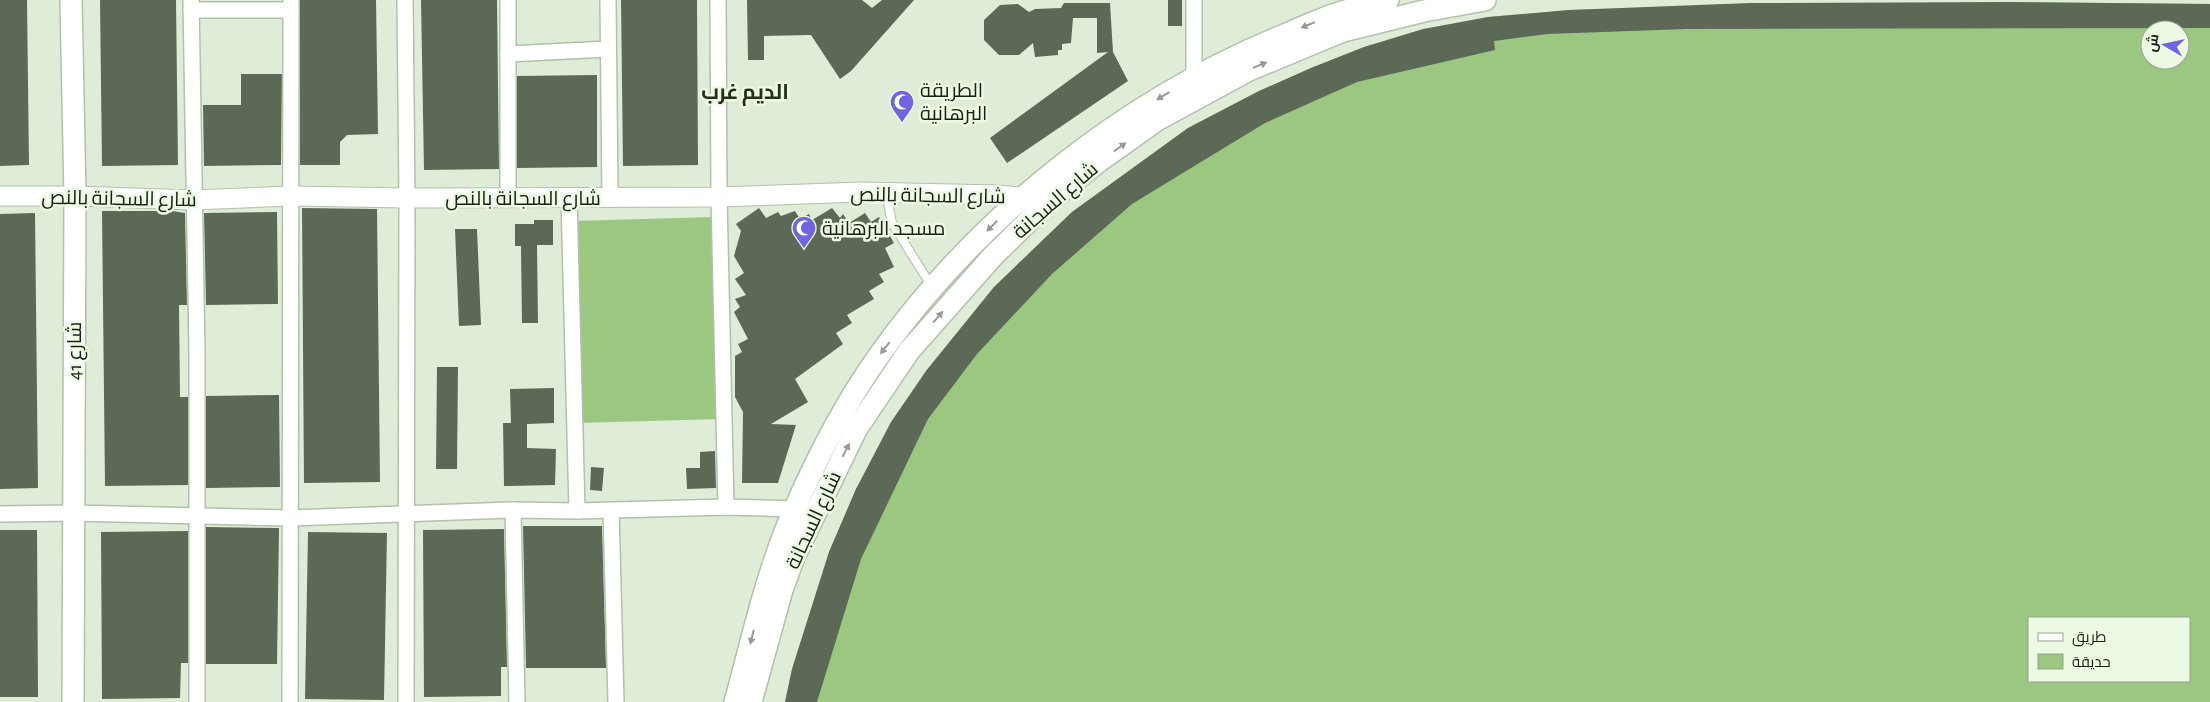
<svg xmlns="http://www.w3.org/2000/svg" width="2210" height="702" font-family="'Alegreya Sans',Cairo,sans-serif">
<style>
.green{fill:#9bc780;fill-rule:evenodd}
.building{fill:#5d6957}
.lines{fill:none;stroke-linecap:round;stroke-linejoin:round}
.service-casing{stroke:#b3c0ab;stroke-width:10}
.minor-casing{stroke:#b3c0ab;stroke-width:18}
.tertiary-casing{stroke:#b3c0ab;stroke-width:21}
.secondary-casing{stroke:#b3c0ab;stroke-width:24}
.service{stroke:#fff;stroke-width:8}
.minor{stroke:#fff;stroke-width:15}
.tertiary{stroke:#fff;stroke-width:19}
.secondary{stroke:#fff;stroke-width:21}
.oneway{fill:#989a97}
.labels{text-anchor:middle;stroke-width:5;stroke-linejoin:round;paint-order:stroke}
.poi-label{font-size:20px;fill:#1a1f17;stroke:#ecfae4;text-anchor:start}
.street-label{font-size:20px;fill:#1a1f17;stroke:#ecfae4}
.neighbourhood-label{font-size:21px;font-weight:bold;fill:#242f1e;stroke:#ecfae4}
</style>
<rect width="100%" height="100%" fill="#dfecd7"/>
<!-- green -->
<g class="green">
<path d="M2010,2l200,2v698h-1425l7,-33 37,-117 27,-63 70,-118 68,-84 78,-75 116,-84 71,-37 52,-23 53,-21 124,-30 81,-7zM2150,30h30v30h-30zM2029,618h160v63h-160z"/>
<path d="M713,217l6,202 -140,4 -6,-202z"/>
</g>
<!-- building -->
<g class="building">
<path d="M0,0h27l2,165 -29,1z"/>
<path d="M100,0h76l2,165 -76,1z"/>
<path d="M300,0h76l2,134 -31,1 -7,7v23h-40z"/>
<path d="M421,0h76l2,169 -75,1z"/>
<path d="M621,0h76l1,165 -75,1z"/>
<path d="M747,0h115l10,8 10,-8h32l-63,71 -11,8 -29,-44 -47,1v24h-16z"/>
<rect x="1168" y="0" width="14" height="26"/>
<path d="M2010,2l200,2v24l-524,1 -139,5 -53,7 1,9 -138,32 -92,41 -133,81 -80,70 -75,80 -49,65 -67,140 -44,143h-32l7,-33 37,-117 27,-63 35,-67 35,-51 68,-84 78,-75 116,-84 71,-37 52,-23 53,-21 59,-18 65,-12 81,-7 181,-7z"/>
<path d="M1064,3h46l3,49 15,29 -121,82 -17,-25 118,-86 -11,1v-35h-24l-2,25 -9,1v6h-4v5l-23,2 -2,-14 -14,12h-20l-15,-15v-20l16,-15 18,-1 11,8 6,-3 26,-1z"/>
<path d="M241,74h41l-1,91 -77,1 -1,-61h38z"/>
<path d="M597,75v92l-80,1v-92z"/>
<path d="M302,208l75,1 3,273 -76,1z"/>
<path d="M759,208l7,10 12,-6 3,4 14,-5 5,8 9,-5 3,6 20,-12 8,10 3,-4 6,9 16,-10 6,9 8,-5 15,26 -9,5 9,19 -15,7 5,8 -15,9 5,8 -27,16 5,8 -16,10 7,11 -48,35 13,23 -37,22 25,1 -18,58h-36l1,-71 -8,-15v-41l7,-4 -4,-8 10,-5 -14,-27 6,-5 -5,-8 11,-4 -11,-16 9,-6 -10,-17 7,-25 -5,-7z"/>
<path d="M102,211h70l13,2 2,92h-8l1,92h8v88l-83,1z"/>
<path d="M277,212l1,92 -72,1 -2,-92z"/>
<path d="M35,213l3,275 -38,1v-275z"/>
<path d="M534,220h19v25h-16l1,78h-16l-1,-77h-6v-22h19z"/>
<path d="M455,229h22l4,96 -22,1z"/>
<path d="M437,367h21l-1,102h-21z"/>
<path d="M554,388v35l-27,1v24l29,1 -1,36 -51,1 -1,-63h8l-1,-34z"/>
<path d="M279,395l1,92 -74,1v-92z"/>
<path d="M715,451l1,37 -29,1 -1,-21h14v-16z"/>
<path d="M591,467l13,1 -2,23 -12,-1z"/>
<path d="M523,526h79l4,142h-80z"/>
<path d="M206,527l73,1 -2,136h-71z"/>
<path d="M504,529l3,138h-6v29l-77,1 -1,-167z"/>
<path d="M0,530h37l1,167h-38z"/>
<path d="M188,531v132h-7l-1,35 -78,1 -1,-167z"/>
<path d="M308,532l79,1 -3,167 -79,-1z"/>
</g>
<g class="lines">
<defs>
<path id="service" d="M886,193l6,30 40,64"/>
<g id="minor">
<path d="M191,0l6,352v350"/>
<path d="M405,0l2,198 -1,504"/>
<path d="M608,0l2,197"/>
<path d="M718,0l1,197 7,310"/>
<path d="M191,10h100"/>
<path d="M508,54l100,-5"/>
<path d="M1194,77v-77"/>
<path d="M569,197l8,314"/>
<path d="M508,198v-198"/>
<path d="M513,510l4,192"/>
<path d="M611,510l5,192"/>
<path d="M0,514l73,-1 218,5 222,-8 64,1 149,-4 68,2"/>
<path d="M290,702l1,-702"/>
</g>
<path id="tertiary" d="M0,196h75l118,4 98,-4 116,2 312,-1 142,-5 137,3 24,2 11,3"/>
<g id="secondary">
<path d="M71,0l4,196 -2,506"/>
<path d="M735,702c18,-65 32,-132 60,-194 22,-50 51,-106 83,-151 98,-139 247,-257 404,-321 19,-8 38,-17 57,-23 16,-5 33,-9 49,-13"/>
<path d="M751,702l31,-112 12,-33 63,-129 52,-77 84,-95 53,-52 52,-42 59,-42 92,-50 94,-39 81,-20 61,-11"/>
</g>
</defs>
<!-- service casing -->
<use href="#service" class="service-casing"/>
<!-- minor casing -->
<use href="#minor" class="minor-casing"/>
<!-- tertiary casing -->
<use href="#tertiary" class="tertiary-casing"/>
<!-- secondary casing -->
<use href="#secondary" class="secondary-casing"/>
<!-- service -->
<use href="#service" class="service"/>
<!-- minor -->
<use href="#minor" class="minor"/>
<!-- tertiary -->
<use href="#tertiary" class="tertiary"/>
<!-- secondary -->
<use href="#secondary" class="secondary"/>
</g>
<!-- one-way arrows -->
<defs><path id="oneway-solid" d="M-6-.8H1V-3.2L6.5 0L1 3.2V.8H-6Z" transform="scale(1.25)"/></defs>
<g class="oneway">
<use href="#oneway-solid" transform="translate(1308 25) rotate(158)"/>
<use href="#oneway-solid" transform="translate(1260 65) rotate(-22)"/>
<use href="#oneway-solid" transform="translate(1163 96) rotate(149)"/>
<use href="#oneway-solid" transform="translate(1120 147) rotate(-36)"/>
<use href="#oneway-solid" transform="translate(992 226) rotate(135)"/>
<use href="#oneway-solid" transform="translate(938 317) rotate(-49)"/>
<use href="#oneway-solid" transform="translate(885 348) rotate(128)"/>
<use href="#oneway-solid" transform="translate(846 450) rotate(-63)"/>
<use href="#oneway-solid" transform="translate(752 637) rotate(104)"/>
</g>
<!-- icons -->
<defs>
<symbol id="mosque-pin" viewBox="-11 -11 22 30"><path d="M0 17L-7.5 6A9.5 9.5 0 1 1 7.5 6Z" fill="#7164de" stroke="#ecfae4"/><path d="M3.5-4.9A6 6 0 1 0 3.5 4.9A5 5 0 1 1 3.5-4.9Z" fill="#fff"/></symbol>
</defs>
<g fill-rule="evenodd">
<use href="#mosque-pin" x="888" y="88" width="28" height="38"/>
<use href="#mosque-pin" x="790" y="214" width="28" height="38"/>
</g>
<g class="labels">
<!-- poi labels -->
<g class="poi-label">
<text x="920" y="97">الطريقة<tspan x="920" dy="23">البرهانية</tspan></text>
<text x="822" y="235">مسجد البرهانية</text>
</g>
<!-- street labels -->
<g class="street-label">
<text transform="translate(928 195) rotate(1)" y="7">شارع السجانة بالنص</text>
<text transform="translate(119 198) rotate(1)" y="7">شارع السجانة بالنص</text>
<text x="523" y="205">شارع السجانة بالنص</text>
<text transform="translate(1055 200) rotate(-41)" y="7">شارع السجانة</text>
<text transform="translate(74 351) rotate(-90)" y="7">شارع 41</text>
<text transform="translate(813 520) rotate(-65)" y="7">شارع السجانة</text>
</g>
<!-- neighbourhood labels -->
<g class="neighbourhood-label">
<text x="745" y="99">الديم غرب</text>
</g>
</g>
<!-- legend -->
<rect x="2028" y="617" width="162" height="65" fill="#ecfae4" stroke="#98a292"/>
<rect x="2038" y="633" width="25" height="8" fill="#ffffff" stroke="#98a292"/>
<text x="2072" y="642" font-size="15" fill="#1a1f17">طريق</text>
<rect x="2038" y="654" width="25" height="15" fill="#9bc780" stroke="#98a292"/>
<text x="2072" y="667" font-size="15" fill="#1a1f17">حديقة</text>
<!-- north arrow -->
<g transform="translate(2165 45) rotate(279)"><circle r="24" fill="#ecfae4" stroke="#98a292"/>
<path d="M0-4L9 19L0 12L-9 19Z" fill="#7164de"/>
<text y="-8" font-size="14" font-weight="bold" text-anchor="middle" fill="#1a1f17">ش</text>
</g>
</svg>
